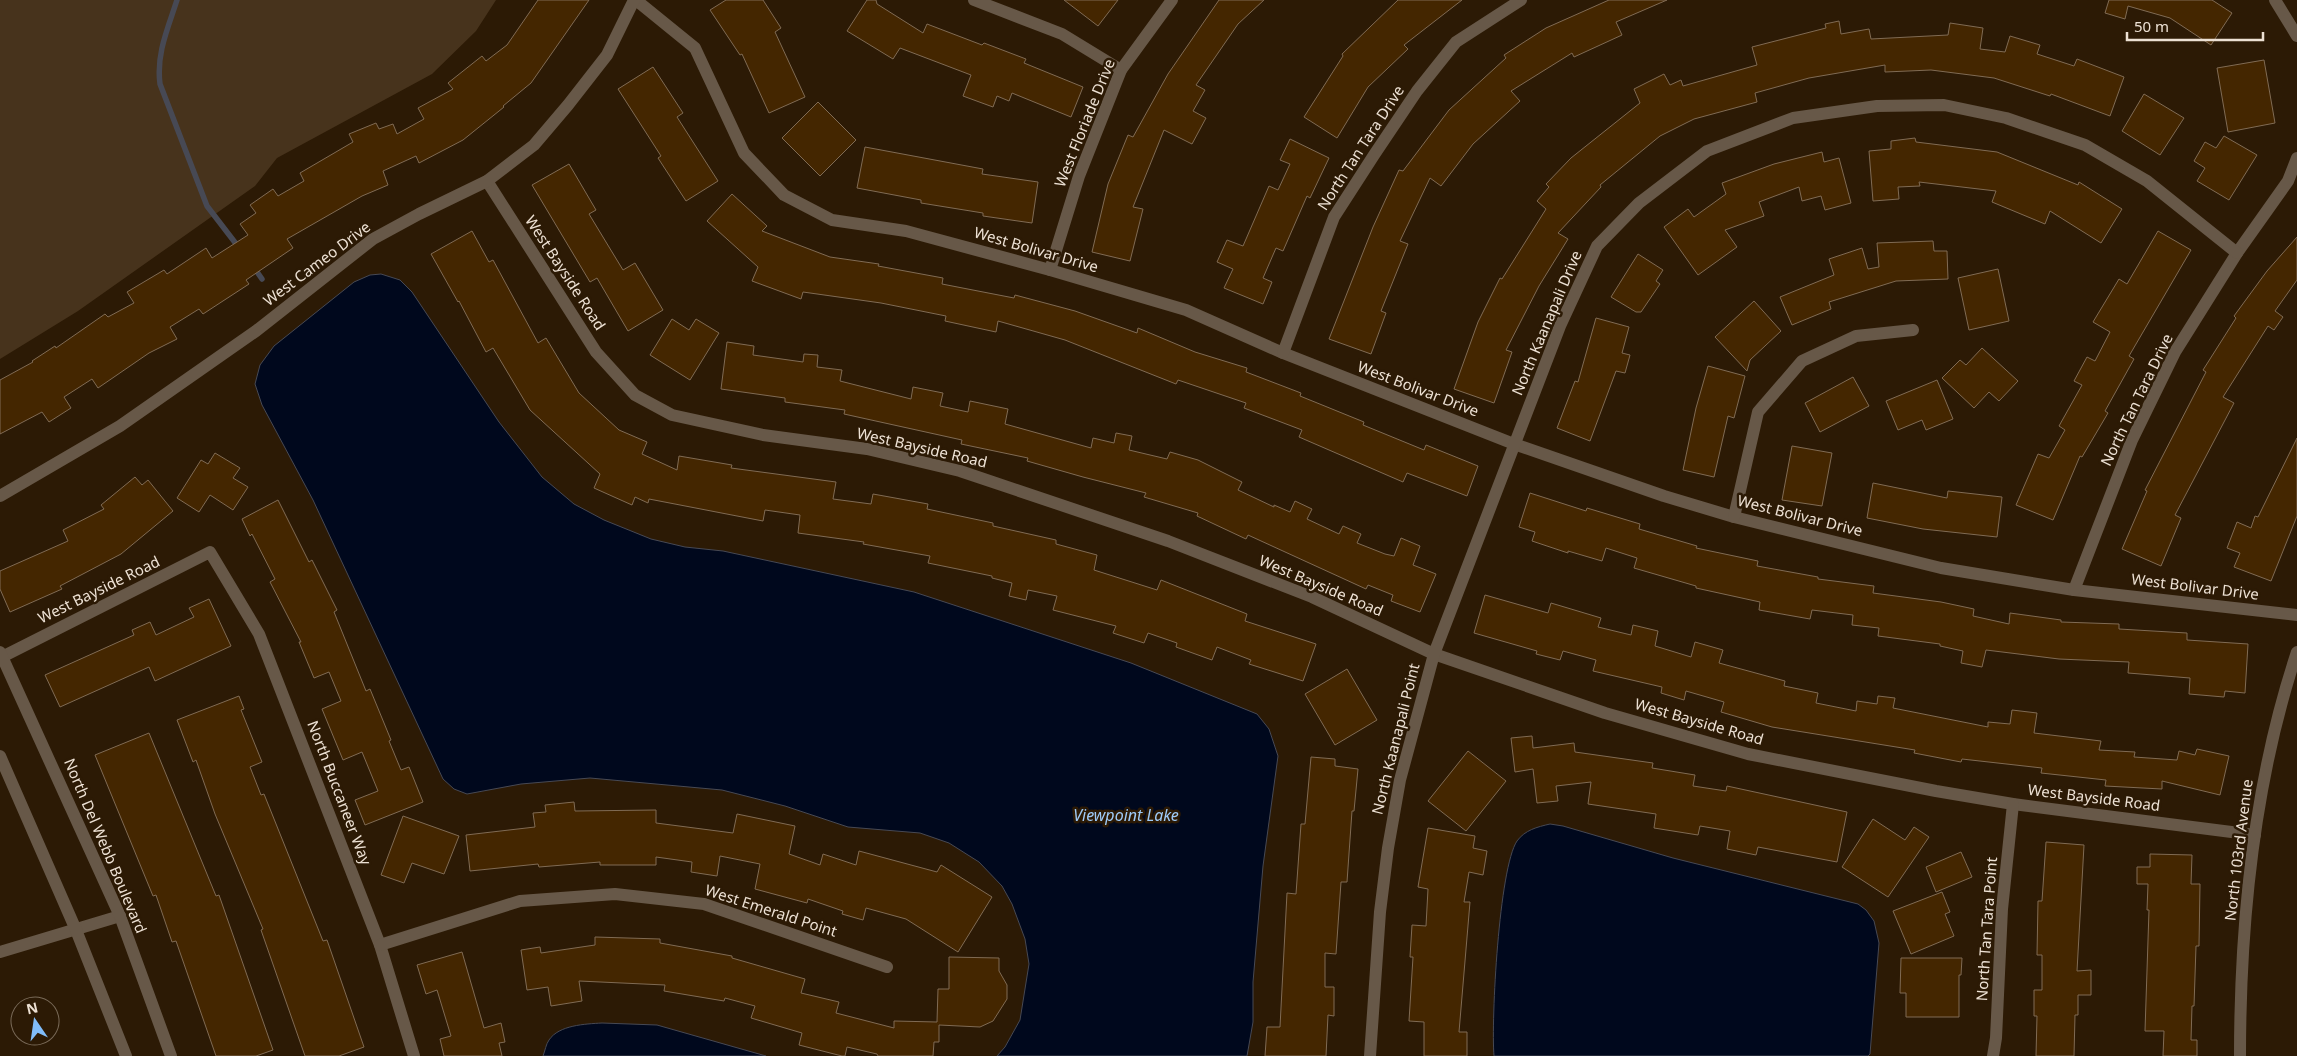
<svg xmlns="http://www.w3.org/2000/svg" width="2297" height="1056" font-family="'Noto Sans',sans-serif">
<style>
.green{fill:#47331c}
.water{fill:#00081d;stroke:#474954}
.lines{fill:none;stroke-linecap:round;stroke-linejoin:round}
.stream{stroke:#474954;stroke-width:5.5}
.building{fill:#442600;stroke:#806b54}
.minor{stroke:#675848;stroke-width:12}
.tertiary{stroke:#675848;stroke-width:12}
.labels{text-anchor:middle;stroke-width:5;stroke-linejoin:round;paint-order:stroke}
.street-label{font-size:15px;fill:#ede1d4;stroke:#2c1a05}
.water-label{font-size:16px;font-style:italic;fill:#9fcbf8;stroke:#2c1a05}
</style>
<rect width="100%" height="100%" fill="#2c1a05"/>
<!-- green -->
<path class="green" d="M0,0h496l-20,31 -44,43 -155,84 -22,28 -177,125 -78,48z"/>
<!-- water -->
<g class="water">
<path d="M381,274l19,6 12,12 87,130 43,55 32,27 30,16 47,19 34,8 38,4 191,41 217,71 126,51 12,15 9,27 -15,110 -10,116v40l-6,34h-250l8,-9 15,-27 9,-56 -4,-25 -13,-35 -10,-18 -23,-24 -30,-19 -29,-10 -72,-6 -63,-21 -63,-16 -132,-12 -69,6 -54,10 -13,-5 -11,-10 -130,-279 -51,-95 -7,-21 5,-19 14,-19 80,-64 16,-7z"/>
<path d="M1550,824l13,2 110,32 185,46 8,6 8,11 5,22 -9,111 -2,2h-374c-3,-36 5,-188 23,-215 8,-11 20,-14 33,-17z"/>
<path d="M602,1023l55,2 109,31h-223c2,-5 3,-12 6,-16 10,-15 36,-16 53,-17z"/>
</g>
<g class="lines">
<!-- stream -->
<g class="stream">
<path d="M177,0c-9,28 -21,54 -17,84l47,122 33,43"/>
<path d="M253,266l9,13"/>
</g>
</g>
<!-- building -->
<g class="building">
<path d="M538,0h51l-58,83 -28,23 1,1 -41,33 -44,23 -3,-7 -33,15 5,14 -26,11 -75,43 6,9 -47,32 3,4 -46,30 -4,-5 -29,18 7,12 -28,14 -51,35 -6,-9 -28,18 7,11 -22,14 -7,-10 -42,22v-54l33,-18 -1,-1 23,-15 1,2 49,-34 3,3 26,-14 -7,-11 37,-22 3,4 39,-26 6,10 36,-23 -8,-11 16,-11 -6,-8 23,-16 5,7 26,-15 -4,-8 53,-31 -4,-8 27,-11 3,6 14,-5 4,10 27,-15 -6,-11 35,-19 -5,-6 34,-27 4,5 21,-16z"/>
<path d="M726,0h37l18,28 -6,4 30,65 -36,16 -27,-59 -2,1 -30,-45z"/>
<path d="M867,0h9l1,4 46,29 4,-9 55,21 2,-2 42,16 -2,4 59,24 -12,30 -59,-24 -3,8 -12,-5 -4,11 -30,-11 8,-21 -71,-27 -7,11 -46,-28z"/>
<path d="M1064,0h54l-20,26z"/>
<path d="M1219,0h45l-26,24 -42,61 9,5 -12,21 13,7 -14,26 -28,-14 -31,77 10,2 -13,52 -38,-9 16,-68 20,-49 5,2 35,-63z"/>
<path d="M1398,0h64l-58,45 4,4 -40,38 -31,51 -33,-21 39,-61 -1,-2z"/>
<path d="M1609,0h58l-51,22 6,13 -48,22 -2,-4 -61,38 9,10 -47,43 -32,42 -11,-8 -30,63 8,3 -27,67 5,2 -15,41 -42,-15 44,-112 26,-57 4,1 46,-61 57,-52 -2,-3 42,-27z"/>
<path d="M2109,0h103l20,13 -21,32 -41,-27 -42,-12 -3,13 -20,-6z"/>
<path d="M1839,21l2,13 28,-5 2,10 77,-4 2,-12 33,5 -3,21 25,3 5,-16 30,9 -3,9 37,12 3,-7 47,18 -14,39 -59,-22 -1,2 -56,-18 -63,-8 -46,2v-7l-76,13 -54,15 2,9 -63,17 -34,17 -60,49 1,2 -43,46 10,6 -29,47 -33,64 6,2 -18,51 -40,-14 24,-67 22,-44 2,1 44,-70 -9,-8 12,-14 -3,-3 25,-26 69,-55 -6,-14 30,-15 6,11 11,-5 2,6 74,-21 -5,-18 74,-19 -1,-4z"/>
<path d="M2264,60l11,63 -47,9 -11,-64z"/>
<path d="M653,67l30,46 -6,4 41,64 -32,20 -28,-43 3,-2 -43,-67z"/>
<path d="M2144,94l40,24 -24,37 -38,-24z"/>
<path d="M818,102l38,38 -36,36 -38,-38z"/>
<path d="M2224,136l33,19 -28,45 -32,-19 8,-13 -11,-7 11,-19 11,6z"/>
<path d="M1915,138l1,4 81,10 81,33 1,-3 43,27 -21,34 -51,-32 -5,13 -53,-22 4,-11 -77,-9 1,4 -22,1 1,12 -26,2 -4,-50 22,-2v-8z"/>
<path d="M1290,139l39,19 -19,40 -3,-2 -24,55 -7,-3 -13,30 9,4 -9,22 -39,-16 9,-19 -16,-7 10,-22 16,6 26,-60 9,4 12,-26 -10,-4z"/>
<path d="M865,147l118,22 -1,5 56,8 -6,41 -49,-7v-3l-62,-10v-3l-64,-12z"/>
<path d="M1822,152l2,10 15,-4 12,45 -26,7 -4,-14 -19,5 -3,-14 -40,15 5,14 -39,14 12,17 -39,28 -34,-48 24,-18 6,8 32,-23 -4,-11 52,-19z"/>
<path d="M569,164l27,46 -7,4 34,56 12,-7 28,47 -35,21 -31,-53 -7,4 -58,-97z"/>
<path d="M732,194l35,32 -5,5 68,26 49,7 -1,2 65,12 -1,6 72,14 1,-3 60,16 62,22 1,-5 57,24 52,16 -1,4 55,21 -1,3 64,26 -1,3 61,25 2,-5 52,21 -11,30 -60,-23 -4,9 -104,-45 3,-7 -58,-22 2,-5 -68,-23 -2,4 -111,-44 -67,-19 -2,11 -51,-11 1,-5 -65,-13 -78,-11 -2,7 -49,-18 6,-14 -51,-46z"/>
<path d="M472,231l17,31 4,-2 45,83 8,-5 33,55 40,37 28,12 -5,12 35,16 2,-14 53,9 -1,3 105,14 -3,17 38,5 2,-10 55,10 -1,5 66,14v3l63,14v4l41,11 -3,15 63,20 4,-10 86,34 -2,7 71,23 -13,37 -54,-17 2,-4 -34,-13 -5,13 -36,-13 1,-4 -29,-10 -4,10 -31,-10 3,-7 -63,-16 4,-14 -29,-6 -2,10 -17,-4 3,-13 -20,-5v-2l-64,-13 2,-7 -67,-12 1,-2 -66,-9 2,-18 -35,-5 -2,11 -114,-22 -1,4 -13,-6 -3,8 -38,-17 6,-14 -70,-64 -37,-62 -7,4 -27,-51 -1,1 -27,-48z"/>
<path d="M2158,231l33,19 -62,106 5,3 -29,52 3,2 -26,44 -2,-1 -27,64 -37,-15 22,-51 11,4 16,-28 -6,-4 23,-41 -8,-4 13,-24 8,4 15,-29 -17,-10 26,-43 8,5z"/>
<path d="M2297,237v43l-22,31 8,6 -9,13 -6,-4 -45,71 11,6 -59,112 6,3 -20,48 -39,-17 25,-58 -2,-1 61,-118 -3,-2 33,-52 -2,-2 33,-45z"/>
<path d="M1933,241l1,10h13l1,28 -52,2 -67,21 2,7 -39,16 -12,-28 54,-22 -5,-16 33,-11 6,21 11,-2 -2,-24z"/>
<path d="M1638,254l25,16 -7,11 4,3 -19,28h-5l-25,-15z"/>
<path d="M1998,269l11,52 -40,9 -11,-52z"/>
<path d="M1754,301l27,30 -31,29 -3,11 -32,-34z"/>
<path d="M1596,318l33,9 -7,26 8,2 -5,18 -9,-2 -26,70 -33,-13 18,-47 3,1z"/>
<path d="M672,319l17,11 7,-11 23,14 -29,47 -40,-25z"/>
<path d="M727,342l27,4 -1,9 50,7 1,-8 14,1 -1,12 25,3 -2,11 71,18 2,-12 30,6 -3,13 28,6 2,-11 38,8 -3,15 86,24 2,-10 21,5 2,-10 16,3 -3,14 38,9 3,-7 28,8 44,22 -4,8 36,17v-2l16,7 5,-11 17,8 -5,10 32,15 4,-8 18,8 -4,9 28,11 9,2 7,-18 19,8 -7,19 23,9 -16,38 -29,-11 2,-6 -25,-10 -2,4 -118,-54 -2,4 -49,-23 1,-3 -54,-16 2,-4 -63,-16 -56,-16 1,-3 -67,-14 1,-4 -118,-26 1,-4 -60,-8v-4l-64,-9z"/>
<path d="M1982,348l36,33 -19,20 -10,-9 -15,16 -32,-30 18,-18 6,5z"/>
<path d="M1708,366l37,10 -11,42 -6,-2 -14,61 -31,-7 13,-62z"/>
<path d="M1853,377l16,29 -49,26 -15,-29z"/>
<path d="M1937,380l16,39 -27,11 -4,-10 -24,10 -12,-29z"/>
<path d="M2297,438v78l-26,65 -37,-14 6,-14 -13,-5 10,-26 14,6 4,-12 3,1z"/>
<path d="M1792,446l40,7 -10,53 -40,-6z"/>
<path d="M215,453l25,15 -7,10 15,9 -15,23 -23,-15 -11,17 -22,-14 24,-38 7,4z"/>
<path d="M135,477l7,8 6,-5 25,31 -52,43 -61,32 2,3 -52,23 -10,-23v-18l68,-30 -5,-11 41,-21 -3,-4z"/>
<path d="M1873,483l74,15 1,-7 54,6 -5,40 -74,-8 -56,-11z"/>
<path d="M1530,493l56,18 1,-3 53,16 -1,5 58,17 -1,2 62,13 -1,5 61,11v2l56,7 -1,7 68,9 33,7 -1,7 36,8 1,-11 51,7v2l58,2v5l68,4v7l61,4 -3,49 -20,-2 -1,6 -35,-3 1,-16 -62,-5 1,-11 -70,-3 -73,-9 -4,17 -21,-4 2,-12 -23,-5v-2l-62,-8 1,-8 -27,-3 1,-10 -41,-5 -2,9 -51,-9 1,-8 -64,-14v-2l-62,-18 3,-10 -31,-10 -4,13 -34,-10v2l-36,-12 3,-9 -16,-5z"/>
<path d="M278,500l31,62 3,-2 25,50 -3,2 32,79 4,-2 21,51 -2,1 12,29 8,-3 14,35 -58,23 -10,-25 23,-9 -16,-39 -19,8 -21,-51 19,-8 -12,-29 -15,6 -15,-36h2l-31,-60 5,-3 -23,-45 -2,2 -8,-17z"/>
<path d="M1485,595l63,18 3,-10 50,15 -3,9 33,8 2,-10 25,6 -3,15 36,11 4,-15 28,8 -4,13 66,18 -1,5 34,7 -2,10 40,8 1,-10 20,3 1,-8 17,2 -2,10 95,19v-5l22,2 2,-14 25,3 -3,20 67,8 -2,9 36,2 -1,5 43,3 2,-9 16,4 2,-6 32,7 -9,39 -58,-14v8l-57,-3 1,-6 -65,-7 1,-5 -80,-9 -1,3 -47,-9 1,-3 -143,-23 -51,-15 3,-10 -38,-11 -2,9 -23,-7 1,-6 -69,-16 3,-11 -33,-9 -3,9 -24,-6 1,-3 -63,-18z"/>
<path d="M209,599l22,47 -76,35 -6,-14 -89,40 -15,-32 89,-40 -2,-5 18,-8 6,13 38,-18 -5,-9z"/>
<path d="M1347,669l30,51 -42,25 -30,-51z"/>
<path d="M239,696l5,13 -3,1 21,52 -12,5 11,28 3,-1 59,147 4,-1 37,107 -25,9h-34l-44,-126 2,-1 -48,-115 -19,-54 -3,2 -16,-42z"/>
<path d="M149,733l67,163 3,-1 54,155 -17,6h-40l-40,-115 -4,1 -16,-47 -3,1 -58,-141z"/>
<path d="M1532,736l1,12 41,-5 1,9 78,11 -1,5 43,7 -2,11 33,5 1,-5 120,26 -10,50 -79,-15 -2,8 -29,-6 3,-18 -30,-5 -2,9 -44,-7 2,-14 -68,-10 3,-22 -35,4 2,15 -21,2 -4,-34 -18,3 -4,-34z"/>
<path d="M1468,751l38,30 -40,50 -38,-30z"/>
<path d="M1311,757l24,2v7l23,3 -4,42h-2l-5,71h-6l-5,72 -11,-1v34h9v29l-6,-1 -2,41h-61l2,-29h13l7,-134 9,1 5,-70h4z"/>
<path d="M574,802l1,9 81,-1v13l77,10 4,-19 58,12 -6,28 31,11 3,-11 33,11 3,-14 78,21 4,-7 51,32 -34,55 -52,-33 -40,-11 -3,12 -21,-6 1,-3 -35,-12 -1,4 -52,-14 5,-25 -40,-8 -3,20 -26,-4 1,-10 -36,-5v8h-56v-3l-61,5 -1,-3 -68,7 -4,-36 69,-8 -2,-14 13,-1 -1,-7z"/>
<path d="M403,816l56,20 -15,38 -32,-11 -8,20 -23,-8z"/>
<path d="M1873,819l32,21 9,-13 15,10 -41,60 -46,-30z"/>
<path d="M1428,828l47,8 -2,12 14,3 -4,24 -14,-3 -5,30h6l-11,130h8v24h-43v-34l-15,-1 4,-64h-3l2,-32 14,1 2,-37 -10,-2z"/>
<path d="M2046,842l38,3 -7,126 14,-1v25h-13v20h-3l-1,41h-38l1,-40h-3v-26h8v-35h-5l1,-54h4z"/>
<path d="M1961,852l11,25 -36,15 -10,-25z"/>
<path d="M2150,854l42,1 -1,29h9l-1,62h-3l-2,60h-2l-1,34h6v16h-34l1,-25h-19l4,-121h-2l1,-26h-11v-17h13z"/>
<path d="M1942,892l8,20 -5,2 9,22 -43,18 -18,-43z"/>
<path d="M595,937l65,2v4l72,13v2l73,21 -4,14 38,9 -3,11 58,15v-7l43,1 1,-33h11v-32l50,1v13l8,14v14l-14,22 -13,6 -41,-2v17h-5l-1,14h-55l-1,-2 -30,-7 -2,9h-3l-43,-11 3,-12 -51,-15 4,-12 -30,-8 -1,3 -60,-10 1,-6 -86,-4 3,20 -31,5 -3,-19 -21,3 -6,-40 19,-3 1,6 54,-8z"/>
<path d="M462,952l22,76 17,-5 4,19 -6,1 3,13h-58l-4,-17 11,-3 -14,-46 -11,4 -9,-29z"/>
<path d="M1901,958h61l-1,17h-2v42h-53v-24h-6z"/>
</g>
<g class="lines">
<!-- minor -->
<g class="minor">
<path d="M636,0l59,48 49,105 40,42 48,25 74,11 144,39 136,40 97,43 231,91 150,52 70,21 207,51 133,22 223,25"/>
<path d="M974,0l88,34 59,36"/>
<path d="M2275,0l22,36"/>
<path d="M487,181l109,171 39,43 37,20 91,20 104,14 93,22 208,70 144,56 122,57 171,59 143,41 188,37 77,13 242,31"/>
<path d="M1050,270l29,-94 42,-106 51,-70"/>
<path d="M1283,353l51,-136 40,-62 43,-64 39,-49 65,-42"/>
<path d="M0,496l120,-70 136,-95 117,-92 46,-25 68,-33 47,-36 34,-40 39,-50 27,-55"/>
<path d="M1734,517l24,-105 44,-51 54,-25 57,-6"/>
<path d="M2074,590l58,-150 43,-88 62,-99 51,-72 9,-23"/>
<path d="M2,657l208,-105 49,82 121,311 34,111"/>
<path d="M380,945l140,-44 95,-7 89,10 183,63"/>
<path d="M0,952l120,-36"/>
<path d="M1370,1056l10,-144 8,-64 12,-68 34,-126 126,-328 37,-80 42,-43 68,-52 86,-33 84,-12 67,-1 62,13 79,27 62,36 90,72"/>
<path d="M1993,1056l3,-18 6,-129 11,-105"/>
</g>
<!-- tertiary -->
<g class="tertiary">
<path d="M0,652l120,264 51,140"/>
<path d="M0,756l76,174 50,126"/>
<path d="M2240,1056c0,-136 14,-275 57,-404"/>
</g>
</g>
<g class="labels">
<!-- street labels -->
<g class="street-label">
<text transform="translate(1085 123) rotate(-68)" y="5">West Floriade Drive</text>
<text transform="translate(1361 148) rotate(-57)" y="5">North Tan Tara Drive</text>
<text transform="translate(1036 250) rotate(16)" y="5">West Bolivar Drive</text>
<text transform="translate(317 264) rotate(-37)" y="5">West Cameo Drive</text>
<text transform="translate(565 273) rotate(57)" y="5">West Bayside Road</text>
<text transform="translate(1547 323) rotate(-67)" y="5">North Kaanapali Drive</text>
<text transform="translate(1418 389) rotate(21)" y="5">West Bolivar Drive</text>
<text transform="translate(2137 400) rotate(-64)" y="5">North Tan Tara Drive</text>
<text transform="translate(922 448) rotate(13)" y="5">West Bayside Road</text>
<text transform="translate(1800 516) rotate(14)" y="5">West Bolivar Drive</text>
<text transform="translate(1321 586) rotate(23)" y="5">West Bayside Road</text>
<text transform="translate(2195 587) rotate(7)" y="5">West Bolivar Drive</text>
<text transform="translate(99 590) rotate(-26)" y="5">West Bayside Road</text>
<text transform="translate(1699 722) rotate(16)" y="5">West Bayside Road</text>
<text transform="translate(1396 739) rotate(-76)" y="5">North Kaanapali Point</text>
<text transform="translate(339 793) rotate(69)" y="5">North Buccaneer Way</text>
<text transform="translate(2094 798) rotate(7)" y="5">West Bayside Road</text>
<text transform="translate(105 846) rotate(67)" y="5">North Del Webb Boulevard</text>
<text transform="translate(2239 850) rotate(-83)" y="5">North 103rd Avenue</text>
<text transform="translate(771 911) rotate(18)" y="5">West Emerald Point</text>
<text transform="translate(1987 929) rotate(-86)" y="5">North Tan Tara Point</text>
</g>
<!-- water labels -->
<g class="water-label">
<text x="1126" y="821">Viewpoint Lake</text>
</g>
</g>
<!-- north arrow -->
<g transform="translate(35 1021) rotate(347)"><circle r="24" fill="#2c1a05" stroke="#796a58"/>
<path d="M0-4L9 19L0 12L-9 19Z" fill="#81bdfa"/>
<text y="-8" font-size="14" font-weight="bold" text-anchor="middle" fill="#ede1d4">N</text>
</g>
<!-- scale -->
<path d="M2127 32v8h136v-8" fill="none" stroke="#ede1d4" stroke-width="2.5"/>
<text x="2134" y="32" font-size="15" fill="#ede1d4" stroke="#2c1a05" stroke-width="4" paint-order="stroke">50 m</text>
</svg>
